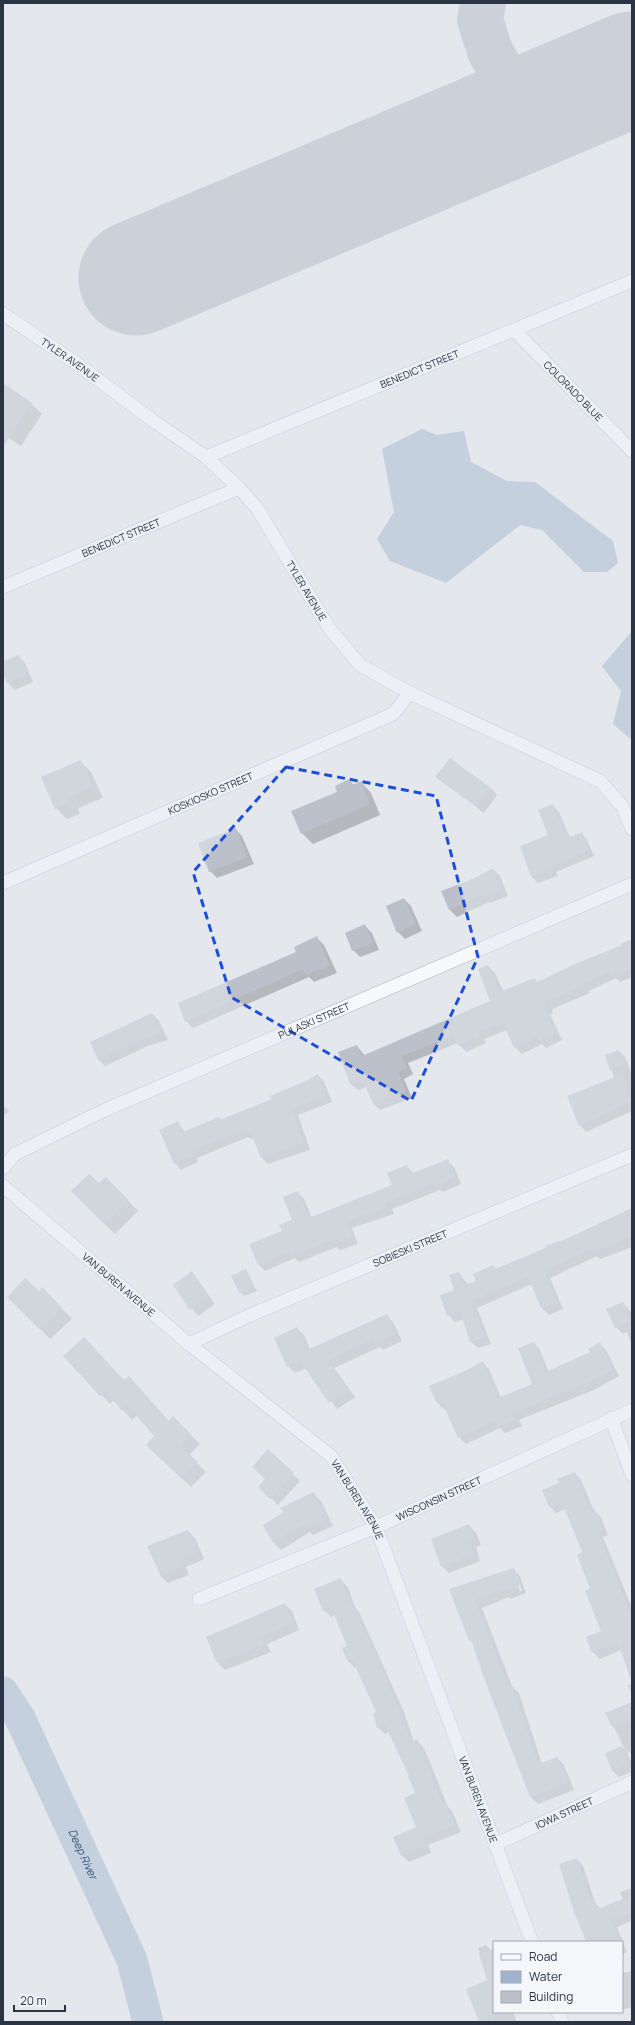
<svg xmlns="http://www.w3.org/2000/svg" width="635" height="2025" font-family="Manrope,sans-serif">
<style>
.water{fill:#9fb4cc}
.shadow{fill:#0003;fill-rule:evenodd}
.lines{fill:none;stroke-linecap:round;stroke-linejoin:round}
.river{stroke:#9fb4cc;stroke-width:31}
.taxiway{stroke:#b0b6c1;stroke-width:46}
.runway{stroke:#b0b6c1;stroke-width:115}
.building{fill:#bbc0ca}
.minor-casing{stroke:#a9aeb7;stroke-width:14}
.minor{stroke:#f7f8fa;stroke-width:13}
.marked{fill:none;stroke:#1d4ed8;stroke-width:3;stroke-dasharray:8 5;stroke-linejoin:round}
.labels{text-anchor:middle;stroke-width:3.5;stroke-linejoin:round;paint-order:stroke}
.street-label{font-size:10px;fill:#2b3445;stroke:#f4f6f9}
.water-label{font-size:11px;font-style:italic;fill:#34527a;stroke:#f4f6f9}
</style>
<rect width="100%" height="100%" fill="#e4e7ec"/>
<!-- water -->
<g class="water">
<path d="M422,429l15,6 27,-4 7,31 36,19 28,1 78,59 5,22 -11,9h-23l-42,-42 -22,-5 -74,58 -56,-22 -13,-22 17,-27 -12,-63z"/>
<path d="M632,631v109l-19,-16 8,-33 -19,-25z"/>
</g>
<!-- shadow -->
<g class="shadow">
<path d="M3,389l28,15 11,10 -21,32 -15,-10 -3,4z"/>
<path d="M18,656l7,7 8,19 -18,8 -7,-7 -5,-12v-8z"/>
<path d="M81,762l10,10 12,26 -25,10 2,6 -13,5 -11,-11z"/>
<path d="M437,777l54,11 6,7 -13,18z"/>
<path d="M349,780l5,5 7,-3 10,11 9,22 -67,29 -11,-11z"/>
<path d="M553,806l6,6 11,26 11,-5 6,7 7,16 -38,16 2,4 -20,7 -6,-6 17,-42z"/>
<path d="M235,829l7,7 12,28 -37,14 -7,-7z"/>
<path d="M493,869l7,7 8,20 -18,7 -1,-1 -32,15 -7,-7 -7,-18 32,-13z"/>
<path d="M404,899l7,7 11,25 -17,8 -7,-7z"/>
<path d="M365,926l7,7 7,17 -19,7 -7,-7z"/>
<path d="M317,938l7,7 13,28 -23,9 -5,-5 -116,51 -7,-7 111,-68z"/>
<path d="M632,939v38l-12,5 -4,-4 -27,13 1,2 -38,16 1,4 -3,1 12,26 -16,8 -4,-4 -20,10 -7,-7 -8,-17 -23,9 2,4 -20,9 -8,-9 -50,20 5,11 -9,5 8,19 -32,12 -7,-7 -7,-16 -8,3 -7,-6 -11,-31 17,-7 8,10 127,-55 -4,-35 7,7 8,18 31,-12 4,4 84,-37 -1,-2z"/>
<path d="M152,1014l7,7 9,19 -20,6 -43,20 -7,-7z"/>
<path d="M619,1051l6,6 7,17v37l-46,21 -6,-7 34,-47 -7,-22z"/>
<path d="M318,1075l6,7 8,20 -34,13 12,35 -42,14 -6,-6 -8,-20 -3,1 -3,-2 -51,21 1,4 -17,8 -6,-7 2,-41 8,10 33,-14 3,2 52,-21z"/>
<path d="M3,1105l6,6 -6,5z"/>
<path d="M447,1161l7,6 7,17 -18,8 -3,-2 -48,19 2,5 -42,14 6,16 -18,6 -3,-3 -38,15 -4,-4 -30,13 -6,-6 -8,-20 32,-13 10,-12 5,-27 6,6 8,19 81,-33 14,-19 7,8z"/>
<path d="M106,1178l32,33 -23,23 -43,-43 27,-6z"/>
<path d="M632,1210v37l-32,12 -3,-3 -47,22 13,31 -14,6 -7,-7 -10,-24 -55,24 14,36 -13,4 -7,-6 -7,-23 -9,3 -7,-7 11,-42 9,12 9,-4 16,-15 3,4z"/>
<path d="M246,1270l11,21 -13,5 -3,-3z"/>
<path d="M192,1273l23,31 -17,12 -24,-31z"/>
<path d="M39,1293l14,6 19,20 -22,20 -41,-42z"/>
<path d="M623,1303l9,10v33l-5,-14 -4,2 -7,-7z"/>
<path d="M386,1315l7,7 9,19 -19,9 -3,-3 -46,21 21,29 -18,12 -30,-41 -12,5 -7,-7 9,-38 7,7 6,15z"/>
<path d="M534,1343l6,7 9,22 42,-20 9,-8 6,6 13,26 -25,14 -75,30 3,6 -17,7 -5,-5 -34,16 -7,-7 -13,-29 -3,1 -6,-7 -7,-16 35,-14 18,-9 6,6 12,29 33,-13z"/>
<path d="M65,1356l59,25 45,41 4,-4 27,26 -11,11 17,17 -15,15 -35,-33 -1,-18 -18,-21 -5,5 -18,-20 -4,4z"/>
<path d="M268,1451l32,30 -22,24 -19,-18 7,-8z"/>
<path d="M575,1473l6,7 13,31 7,6 7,18 -5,2 29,71v74l-11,-32 -21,9 -7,-7 10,-21 -20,-78 -17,-44 -10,4 -6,-7 10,-22z"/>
<path d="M314,1494l7,7 12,25 -20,9 -3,-3 -29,18 -7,-7 -10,-17z"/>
<path d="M469,1526l7,7 5,12 -5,2 4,14 -31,12 -7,-7z"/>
<path d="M188,1531l7,7 9,21 -18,8 3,8 -21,8 -7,-7 -13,-29z"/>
<path d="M513,1569l7,7 6,17 -16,6 -1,-2 -27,11 30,78 7,7 23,71 15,-6 7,7 10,25 -36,14 -7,-7 -58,-154 -3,-3 -19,-50zM515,1576h2l5,15h-2z"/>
<path d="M341,1580l7,7 7,20 4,5 45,100 10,30 3,-1 7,7 24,59 4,4 9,21 -33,13 3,8 -22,9 -7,-7 16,-27 -2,-34 -5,-18 -22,-44 -4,2 -7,-7 -1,-15 -20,-45 -2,1 -7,-7v-14l-13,-32 -4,2 -7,-7z"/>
<path d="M285,1604l7,7 7,19 -32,14 4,8 -46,18 -7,-7z"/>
<path d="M632,1684v11l-4,-10z"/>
<path d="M632,1703v51l-5,-3 5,13v8l-13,5 -7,-7 9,-23 4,3 -18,-37z"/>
<path d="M577,1859l6,7 12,36 6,7 22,-9 -3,-8 12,-4v33l-15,6 10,25 -5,2v-12h-34z"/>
<path d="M486,1945l6,6 2,-1v62h19l4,10h-37l9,-41 -11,-33z"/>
<path d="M622,1970l1,3 9,-2v36l-10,3z"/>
</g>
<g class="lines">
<!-- river -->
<path class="river" id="s1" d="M3,1692l17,26 112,242 16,62"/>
<!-- taxiway -->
<path class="taxiway" d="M483,3l-3,17 10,31 35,63"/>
<!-- runway -->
<path class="runway" d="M136,278l496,-209"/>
</g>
<!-- building -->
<g class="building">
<path d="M3,383l29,20 -29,44z"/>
<path d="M19,655l8,20 -20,8 -4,-9v-13z"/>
<path d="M450,758l41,30 -14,19 -42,-30z"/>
<path d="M81,760l12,27 -25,11 2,5 -15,6 -14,-32z"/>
<path d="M349,779l3,6 9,-4 9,23 -69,30 -10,-23 46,-19 -2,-6z"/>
<path d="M553,804l14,34 15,-6 7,18 -38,16 1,4 -21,7 -11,-31 28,-11 -10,-25z"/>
<path d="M236,828l11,29 -38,15 -11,-29z"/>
<path d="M493,868l8,21 -18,8 -1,-2 -33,15 -8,-19 34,-13z"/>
<path d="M404,898l12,26 -19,9 -11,-27z"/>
<path d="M365,924l8,19 -21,8 -7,-18z"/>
<path d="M317,936l13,30 -24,9 -3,-6 -118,53 -7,-19 118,-51 -2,-5z"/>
<path d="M632,941v27l-20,8 -2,-5 -27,13 1,2 -39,16 2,4 -3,1 12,26 -17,8 -2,-4 -23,11 -11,-25 -25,9 2,5 -22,9 -4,-11 -52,21 5,12 -9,4 8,20 -33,11 -9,-20 -2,1 -1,-4 -11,4 -12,-32 19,-7 5,11 128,-55 -12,-32 10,-4 12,27 35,-14 2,4 38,-18z"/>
<path d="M152,1013l9,20 -20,7 -43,20 -8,-18z"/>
<path d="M619,1050l6,14 -15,6 -5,-15z"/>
<path d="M318,1074l8,21 -34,14 12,34 -43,15 -11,-27 -6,3 -1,-4 -52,21 2,4 -19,9 -15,-34 19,-9 5,11 36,-15 1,3 52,-21 -2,-3 36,-15z"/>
<path d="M623,1074l9,27 -53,25 -12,-30z"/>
<path d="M448,1159l7,18 -20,9 -1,-3 -48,20 2,4 -42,14 6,16 -19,7 -2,-4 -39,16 -2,-5 -32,14 -9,-21 33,-13 -3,-6 13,-5 -9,-23 15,-6 11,27 83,-33 -5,-12 20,-8 4,9z"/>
<path d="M89,1174l10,9 7,-6 23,23 -25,24 -33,-33z"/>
<path d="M632,1208v29l-40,16 -1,-4 -47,22 13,31 -16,6 -13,-31 -57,24 14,36 -15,5 -10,-31 -13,5 -7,-21 14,-5 -5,-15 10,-3 5,13 12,-4 -3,-7 20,-9 2,4 51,-21 -1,-2 21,-7z"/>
<path d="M246,1269l9,19 -15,6 -9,-18z"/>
<path d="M192,1271l17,25 -19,14 -17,-25z"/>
<path d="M25,1278l14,13 3,-4 20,21 -23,21 -32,-32z"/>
<path d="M623,1302l8,18 -16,8 -9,-19z"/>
<path d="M387,1314l9,20 -21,9 -1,-4 -46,21 20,30 -19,13 -29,-42 -13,6 -13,-29 23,-11 10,23z"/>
<path d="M84,1337l40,43 5,-4 40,45 4,-5 18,18 -11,12 18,16 -17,16 -35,-33 8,-9 -27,-31 -5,6 -17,-20 -5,5 -37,-40z"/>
<path d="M534,1342l12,30 44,-20 -2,-3 12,-7 13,27 -26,14 -74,30 3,6 -19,8 -2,-6 -37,17 -17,-38 -5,2 -7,-16 36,-15 18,-10 15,37 34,-14 -14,-36z"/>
<path d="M268,1449l26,24 -24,26 -12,-12 7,-8 -13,-12z"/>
<path d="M575,1472l16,39 4,-2 7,20 -5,1 35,87v60l-2,1 -12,-36 -26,11 -6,-16 15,-6 -16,-40 5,-3 -13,-33 5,-3 -20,-50 -13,5 -7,-17 17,-7 -2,-4z"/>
<path d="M314,1492l13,27 -21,10 -3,-5 -30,19 -10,-18 21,-13 -4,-4z"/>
<path d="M469,1524l6,14 -6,2 5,14 -33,13 -10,-28z"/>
<path d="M188,1530l9,22 -17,8 3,7 -22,9 -14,-30z"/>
<path d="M514,1568l6,18 -17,6 -1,-2 -27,10 33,87 4,-2 26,79 19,-7 11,26 -38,14 -42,-108 -17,-49 -2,1 -20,-52z"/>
<path d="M341,1578l9,26 3,-1 44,101 14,39 6,-4 26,65 3,-1 9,22 -33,13 3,8 -24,10 -8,-19 23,-10 -12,-29 11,-5 -7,-17h1l-24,-51 -8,3 -4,-15 3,-1 -24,-53 -5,2 -5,-13 5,-2 -16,-39 -8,4 -9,-22z"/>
<path d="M285,1603l8,20 -32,14 3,8 -47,18 -11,-26z"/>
<path d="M632,1702v17l-20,8 -7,-14z"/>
<path d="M621,1746l7,18 -16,7 -7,-17z"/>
<path d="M577,1858l14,44 3,-2 4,9 34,-14v17l-21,8 9,22h-34l-13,-33 -14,-45z"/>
<path d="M494,1949v73h-15l-13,-33 21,-9 -8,-26z"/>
</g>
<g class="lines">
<defs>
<g id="minor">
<path id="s2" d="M3,314l73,49 76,57 54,37 33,31 18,20 72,120 31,37 50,28 190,88 22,25 10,23"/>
<path id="s3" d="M514,330l118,121"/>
<path id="s4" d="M206,457l426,-176"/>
<path id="s5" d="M3,587l236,-99"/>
<path id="s6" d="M3,883l390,-169 17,-21"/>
<path id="s7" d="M3,1168l12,-14 90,-44 527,-226"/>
<path id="s8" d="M3,1186l186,158 142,112 45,71 156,415"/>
<path id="s9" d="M189,1344l59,-28 384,-161"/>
<path d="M611,1418l21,57"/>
<path id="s10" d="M199,1599l177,-72 256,-117"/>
<path id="s11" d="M496,1844l136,-62"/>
<path d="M558,2012l4,10"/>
</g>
</defs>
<!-- minor casing -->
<use href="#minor" class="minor-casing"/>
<!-- minor -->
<use href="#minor" class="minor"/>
</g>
<!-- marked area -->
<path d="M0 0H635V2025H0ZM286,767l150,29 42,161 -67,144 -180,-104 -38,-125z" fill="#e4e7ec" fill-opacity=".55" fill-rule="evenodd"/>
<path class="marked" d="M286,767l150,29 42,161 -67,144 -180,-104 -38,-125z"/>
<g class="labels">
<!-- street labels -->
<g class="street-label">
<text dy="4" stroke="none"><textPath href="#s2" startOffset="81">TYLER AVENUE</textPath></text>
<text dy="4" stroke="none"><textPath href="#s4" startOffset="231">BENEDICT STREET</textPath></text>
<text dy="4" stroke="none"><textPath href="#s3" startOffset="85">COLORADO BLUE</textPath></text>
<text dy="4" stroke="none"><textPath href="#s5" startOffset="128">BENEDICT STREET</textPath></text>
<text dy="4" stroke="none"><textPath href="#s2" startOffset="417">TYLER AVENUE</textPath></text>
<text dy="4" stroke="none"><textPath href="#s6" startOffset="226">KOSKIOSKO STREET</textPath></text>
<text dy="4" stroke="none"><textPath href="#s7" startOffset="346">PULASKI STREET</textPath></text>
<text dy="4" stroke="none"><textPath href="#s9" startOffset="241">SOBIESKI STREET</textPath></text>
<text dy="4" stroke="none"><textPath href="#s8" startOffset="152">VAN BUREN AVENUE</textPath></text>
<text dy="4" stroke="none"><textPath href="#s10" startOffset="260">WISCONSIN STREET</textPath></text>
<text dy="4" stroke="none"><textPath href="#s8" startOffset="476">VAN BUREN AVENUE</textPath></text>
<text dy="4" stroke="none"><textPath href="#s8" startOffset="800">VAN BUREN AVENUE</textPath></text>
<text dy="4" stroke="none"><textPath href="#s11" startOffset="75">IOWA STREET</textPath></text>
</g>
<!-- water labels -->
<g class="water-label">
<text dy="4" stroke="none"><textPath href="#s1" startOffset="181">Deep River</textPath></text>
</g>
</g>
<!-- border -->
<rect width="635" height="2025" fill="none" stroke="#2b3445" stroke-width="8"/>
<!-- legend -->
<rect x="493" y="1941" width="130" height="72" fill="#f4f6f9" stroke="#a4a8b1"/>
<rect x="501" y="1954" width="20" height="6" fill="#f7f8fa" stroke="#a4a8b1"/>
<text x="529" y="1961" font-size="12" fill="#2b3445">Road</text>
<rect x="501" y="1971" width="20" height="12" fill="#9fb4cc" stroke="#a4a8b1"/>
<text x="529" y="1981" font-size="12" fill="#2b3445">Water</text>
<rect x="501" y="1991" width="20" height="12" fill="#bbc0ca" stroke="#a4a8b1"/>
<text x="529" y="2001" font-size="12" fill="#2b3445">Building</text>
<!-- scale -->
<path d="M14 2005v6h51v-6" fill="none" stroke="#2b3445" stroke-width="2"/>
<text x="20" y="2005" font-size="12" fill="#2b3445" stroke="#f4f6f9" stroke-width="3" paint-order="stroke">20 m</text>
</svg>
